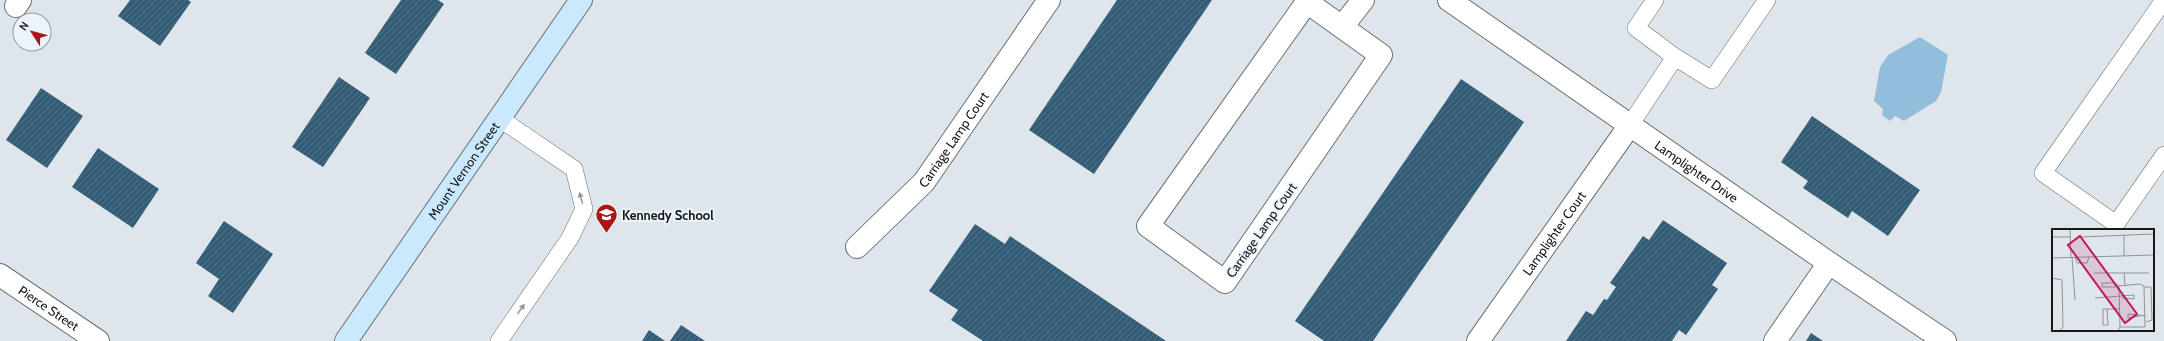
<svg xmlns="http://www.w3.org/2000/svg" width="2164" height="341" font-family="Cabin,sans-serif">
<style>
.water{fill:#92bddb}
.building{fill:url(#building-hatch)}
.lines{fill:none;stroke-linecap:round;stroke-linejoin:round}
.lane-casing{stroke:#697176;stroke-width:18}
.street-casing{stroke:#697176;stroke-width:24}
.secondary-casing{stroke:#697176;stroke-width:24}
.lane{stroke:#fff;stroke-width:17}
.street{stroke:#fff;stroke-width:22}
.secondary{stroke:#cae9fc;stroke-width:22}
.oneway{fill:#969898}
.labels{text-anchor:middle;stroke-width:4;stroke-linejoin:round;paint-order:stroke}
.street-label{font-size:13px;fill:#16191b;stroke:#ebf4fa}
.poi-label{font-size:13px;font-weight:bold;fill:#16191b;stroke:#ebf4fa;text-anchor:start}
.inset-road{fill:none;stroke:#8e9498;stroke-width:1}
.view{fill:#c2185b;fill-opacity:0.15;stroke:#c2185b;stroke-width:2}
.inset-edge{fill:none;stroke:#16191b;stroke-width:2}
</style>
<defs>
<pattern id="building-hatch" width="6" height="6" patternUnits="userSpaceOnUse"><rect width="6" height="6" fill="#335c76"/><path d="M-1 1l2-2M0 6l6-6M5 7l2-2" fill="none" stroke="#547487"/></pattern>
</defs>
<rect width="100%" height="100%" fill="#dee6ec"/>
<!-- water -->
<path class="water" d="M1920,37l28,18 -7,37 -5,9 -32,20 -9,-5 -5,5 -8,-6 1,-6 -9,-8 6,-34 8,-12z"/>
<!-- building -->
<g class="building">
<path d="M130,0h58l3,2 -31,44 -42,-30z"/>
<path d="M401,0h37l6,4 -48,70 -31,-21z"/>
<path d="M1117,0h95l-118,174 -65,-44z"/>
<path d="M339,77l31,21 -47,69 -31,-20z"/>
<path d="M1461,79l63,43 -151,219h-49l-29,-20z"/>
<path d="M41,88l42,28 -36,52 -41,-28z"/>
<path d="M1812,116l108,74 -32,46 -36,-25 -4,7 -45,-30 5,-7 -27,-19z"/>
<path d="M98,148l61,41 -26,39 -61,-41z"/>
<path d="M1663,220l64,43 -15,22 6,4 -32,46 -7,-5 -7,11h-106l20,-30 7,4 11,-16 3,1 9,-13 -6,-4 33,-47 6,4z"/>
<path d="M224,221l49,33 -40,59 -25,-17 11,-17 -23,-16z"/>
<path d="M975,224l30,20 5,-8 156,105h-183l-32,-21 7,-10 -29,-19z"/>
<path d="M681,325l24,16h-35z"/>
<path d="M649,330l16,11h-23z"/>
<path d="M1811,333l12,8h-17z"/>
</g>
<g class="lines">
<defs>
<g id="lane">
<path d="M1655,0l-19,28 39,29 37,23 55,-80"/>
<path d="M2164,0l-121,173 73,51 48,-69"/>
<path d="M1630,125l45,-68"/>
<path d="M499,341l71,-103 14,-29 -10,-40 -75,-51"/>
</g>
<g id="street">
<path id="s1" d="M1449,0l380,263 116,78"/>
<path d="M1307,2l74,53 -156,227 -77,-56z"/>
<path d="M16,6l4,-6"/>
<path d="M1342,27l21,-27"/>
<path id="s2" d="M857,247l67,-65 125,-182"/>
<path id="s3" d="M0,275l98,66"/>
<path id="s4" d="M1478,341l152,-216"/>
<path d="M1775,341l54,-78"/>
</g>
<g id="secondary">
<path id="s5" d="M346,341l235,-341"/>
</g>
</defs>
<!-- lane casing -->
<use href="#lane" class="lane-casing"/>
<!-- street casing -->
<use href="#street" class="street-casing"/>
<!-- secondary casing -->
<use href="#secondary" class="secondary-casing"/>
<!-- lane -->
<use href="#lane" class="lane"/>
<!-- street -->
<use href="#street" class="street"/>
<!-- secondary -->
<use href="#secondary" class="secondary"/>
</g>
<!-- one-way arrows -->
<defs><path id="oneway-solid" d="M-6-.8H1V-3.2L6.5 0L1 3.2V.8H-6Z"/></defs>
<g class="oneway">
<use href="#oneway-solid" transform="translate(581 198) rotate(-105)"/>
<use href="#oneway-solid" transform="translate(521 309) rotate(-55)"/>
</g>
<!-- icons -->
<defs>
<symbol id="school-pin" viewBox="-11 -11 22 30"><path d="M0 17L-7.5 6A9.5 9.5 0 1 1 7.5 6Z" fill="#a91613" stroke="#ebf4fa"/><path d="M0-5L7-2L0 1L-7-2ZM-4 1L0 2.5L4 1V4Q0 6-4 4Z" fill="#fff"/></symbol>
</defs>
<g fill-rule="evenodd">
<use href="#school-pin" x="594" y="202" width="25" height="34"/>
</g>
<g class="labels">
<!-- street labels -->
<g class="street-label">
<text dy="5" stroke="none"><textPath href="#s2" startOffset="145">Carriage Lamp Court</textPath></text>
<text dy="5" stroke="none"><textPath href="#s5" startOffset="207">Mount Vernon Street</textPath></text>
<text dy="5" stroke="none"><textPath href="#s1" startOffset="301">Lamplighter Drive</textPath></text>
<text transform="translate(1261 230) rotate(-55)" y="5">Carriage Lamp Court</text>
<text dy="5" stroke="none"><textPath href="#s4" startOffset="132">Lamplighter Court</textPath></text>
<text dy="5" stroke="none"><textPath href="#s3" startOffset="59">Pierce Street</textPath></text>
</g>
<!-- poi labels -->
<g class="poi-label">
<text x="622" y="220">Kennedy School</text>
</g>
</g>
<!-- overview -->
<g transform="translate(2052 229)">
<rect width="102" height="102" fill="#dee6ec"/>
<path class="inset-road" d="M18,0l1,28M0,8h18M29,8l73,-3M72,27v-21M20,28l3,43M23,28l2,6h10l2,-6M0,29l102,-3M42,44h55M72,44l1,12M0,49l10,2 1,47 -3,4M63,56v2h-13v-4h13l4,3M67,57l21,-2 4,2 1,41M93,58h6l1,33 -6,2M43,69l39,-3v4l-12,-1M55,80l1,16h-5v-16h16M88,87l-12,2v-4l18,2M68,98h25M66,102l2,-4 -1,-41"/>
<path class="view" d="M28,7l57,78 -12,9 -57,-78z"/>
<rect width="102" height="102" class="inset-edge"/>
</g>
<!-- north arrow -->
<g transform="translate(32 32) rotate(306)"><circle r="19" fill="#ebf4fa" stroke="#969ca1"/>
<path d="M0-3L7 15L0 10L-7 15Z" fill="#a91613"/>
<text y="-6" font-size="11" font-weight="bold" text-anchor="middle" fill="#16191b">N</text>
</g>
</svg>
